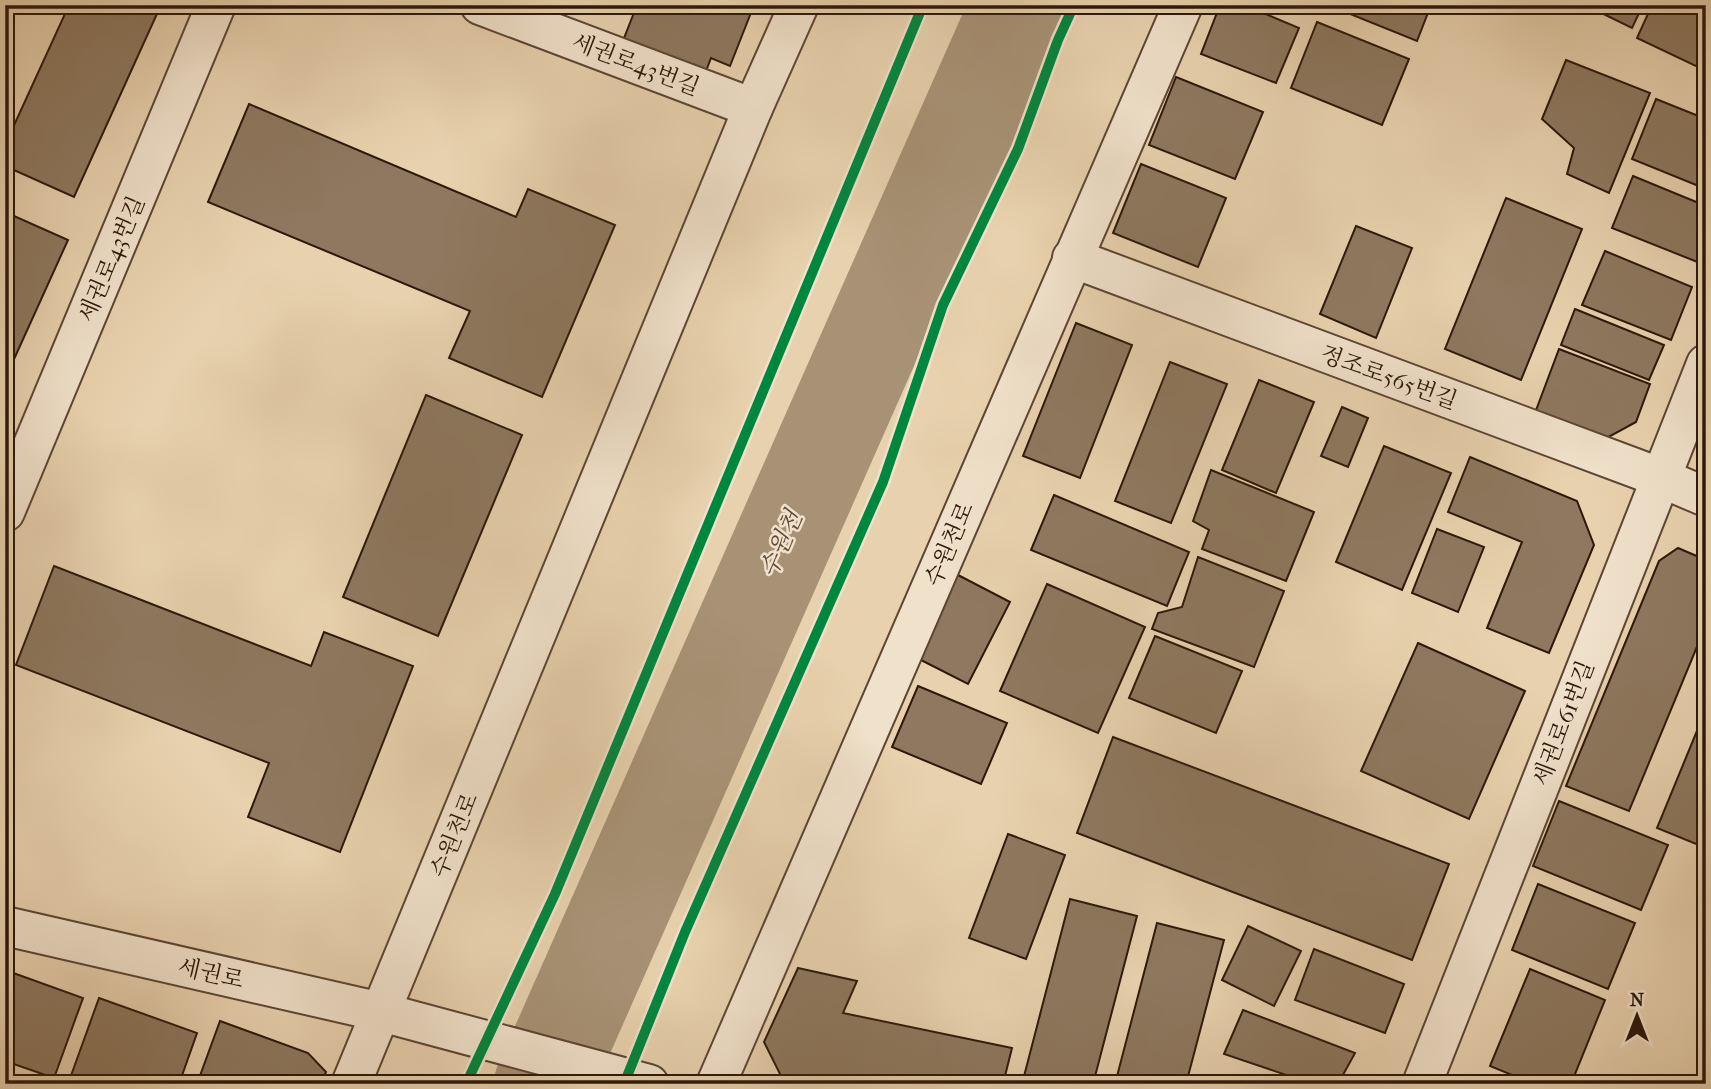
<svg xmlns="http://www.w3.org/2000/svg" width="1711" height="1089" font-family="'IM FELL French Canon','Noto Serif KR',serif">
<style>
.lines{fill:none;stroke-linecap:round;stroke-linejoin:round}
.river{stroke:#a89276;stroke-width:98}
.building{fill:#8e785f;stroke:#2d180a;stroke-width:2}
.minor-casing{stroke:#5c4633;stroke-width:42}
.minor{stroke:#f0e1ca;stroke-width:38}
.cycleway-casing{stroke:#f0e1ca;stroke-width:15}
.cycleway{stroke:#00873e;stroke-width:10}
.labels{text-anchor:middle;stroke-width:5;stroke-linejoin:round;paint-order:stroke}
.street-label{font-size:23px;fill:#2d180a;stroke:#f0e1ca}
.water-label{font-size:24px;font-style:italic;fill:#5e4935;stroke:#f0e1ca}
</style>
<rect width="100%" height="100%" fill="#e8d1ae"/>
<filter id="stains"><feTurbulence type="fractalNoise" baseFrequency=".00286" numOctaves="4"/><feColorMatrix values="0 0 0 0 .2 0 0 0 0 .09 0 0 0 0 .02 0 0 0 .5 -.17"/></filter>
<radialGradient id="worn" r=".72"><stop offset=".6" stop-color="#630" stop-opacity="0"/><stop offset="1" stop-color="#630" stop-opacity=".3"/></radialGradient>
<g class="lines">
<!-- river -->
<path class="river" d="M543,1084l477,-1079"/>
</g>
<!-- building -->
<g class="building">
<path d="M69,5h92l-87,192 -69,-31v-21z"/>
<path d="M637,5h30l15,6 3,-6h69l-24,61 -19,-8 -8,21 -82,-33z"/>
<path d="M1220,5h24l55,23 -23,55 -75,-29z"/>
<path d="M1328,5h103l-14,36z"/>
<path d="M1585,5h58l-11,23z"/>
<path d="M1652,5h54v50l-6,13 -63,-30z"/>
<path d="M1317,22l92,37 -27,66 -91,-37z"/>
<path d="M1566,60l84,33 -41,100 -42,-19 7,-26 -32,-29z"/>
<path d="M1176,77l87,35 -28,67 -86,-34z"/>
<path d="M1656,99l50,20v70l-74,-30z"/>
<path d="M249,104l267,113 12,-28 87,36 -73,172 -93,-39 21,-47 -262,-109z"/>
<path d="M1141,164l85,34 -28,69 -85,-34z"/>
<path d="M1633,176l73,30 -1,59 -93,-37z"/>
<path d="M1506,198l76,31 -61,151 -76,-31z"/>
<path d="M5,212l63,28 -63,139z"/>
<path d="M1356,226l56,22 -36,90 -56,-24z"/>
<path d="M1605,251l87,36 -21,53 -89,-35z"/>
<path d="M1575,309l89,36 -15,35 -88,-35z"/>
<path d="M1076,323l56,22 -52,133 -57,-22z"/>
<path d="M1559,349l91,35 -14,38 -42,23 -62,-24z"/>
<path d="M1170,362l57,22 -56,139 -56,-22z"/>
<path d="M1259,380l55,22 -38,91 -54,-23z"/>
<path d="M426,395l96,40 -84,201 -95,-39z"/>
<path d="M1342,407l26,11 -20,49 -27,-11z"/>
<path d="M1384,446l67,27 -49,117 -66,-28z"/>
<path d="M1470,457l107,44 17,44 -45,108 -62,-25 35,-86 -74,-30z"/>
<path d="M1211,470l103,42 -28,69 -84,-32 7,-19 -16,-9z"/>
<path d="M1054,495l135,57 -22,54 -136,-56z"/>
<path d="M1437,529l47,18 -26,65 -46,-19z"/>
<path d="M1678,548l28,12v65l-77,186 -63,-25 93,-225z"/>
<path d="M1198,557l86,34 -30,76 -102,-38 6,-16 24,-6z"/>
<path d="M54,566l257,100 13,-34 89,34 -73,186 -92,-35 21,-54 -253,-98z"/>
<path d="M958,575l52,27 -42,82 -53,-27z"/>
<path d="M1047,584l98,43 -47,106 -98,-42z"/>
<path d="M1155,636l87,35 -26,62 -87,-35z"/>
<path d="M1418,643l107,48 -56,128 -108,-48z"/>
<path d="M918,686l89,37 -26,61 -89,-37z"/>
<path d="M1706,709v139l-49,-20z"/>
<path d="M1113,737l336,127 -37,96 -335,-127z"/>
<path d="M1559,801l109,44 -27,65 -108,-44z"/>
<path d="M1008,834l57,21 -39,104 -57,-21z"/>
<path d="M1538,884l97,39 -27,66 -96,-39z"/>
<path d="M1070,899l67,17 -44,168h-71z"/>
<path d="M1157,923l67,17 -38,144h-71z"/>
<path d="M1248,926l53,25 -27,55 -52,-26z"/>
<path d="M1314,949l90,35 -19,49 -90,-33z"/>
<path d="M798,968l59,13 -14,32 169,35 -9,36h-191l-31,-8 -17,-34z"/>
<path d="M1530,969l75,31 -34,84h-37l-44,-18z"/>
<path d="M5,970l78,28 -29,80 -49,-17z"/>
<path d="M99,998l98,35 -18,51h-111z"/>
<path d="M1243,1010l112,43 -17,31h-25l-89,-30z"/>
<path d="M220,1021l88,32 18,19 -5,12h-124z"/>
</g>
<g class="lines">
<defs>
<g id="minor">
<path d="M480,5l273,103"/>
<path d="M1072,258l587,219 47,20"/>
<path d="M5,512l211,-507"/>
<path d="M5,926l376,86 268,72"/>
<path d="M351,1084l402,-976 46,-103"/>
<path d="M716,1084l467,-1079"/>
<path d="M1422,1084l284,-720"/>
</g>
</defs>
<!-- minor casing -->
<use href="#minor" class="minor-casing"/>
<!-- minor -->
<use href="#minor" class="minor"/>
<defs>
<g id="cycleway">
<path d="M466,1084l89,-190 368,-889"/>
<path d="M624,1084l61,-152 198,-450 60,-177 75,-156 40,-109 16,-35"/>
</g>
</defs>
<!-- cycleway casing -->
<use href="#cycleway" class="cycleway-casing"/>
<!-- cycleway -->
<use href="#cycleway" class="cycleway"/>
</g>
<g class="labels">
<!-- street labels -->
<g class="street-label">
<text transform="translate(636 64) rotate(21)" y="8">세권로43번길</text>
<text transform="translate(111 259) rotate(-67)" y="8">세권로43번길</text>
<text transform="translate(1389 377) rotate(20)" y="8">정조로565번길</text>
<text transform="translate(949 544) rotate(-67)" y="8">수원천로</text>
<text transform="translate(1563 723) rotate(-69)" y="8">세권로61번길</text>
<text transform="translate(454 835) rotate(-68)" y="8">수원천로</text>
<text transform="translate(211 973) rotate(13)" y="8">세권로</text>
</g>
<!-- water labels -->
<g class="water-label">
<text transform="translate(781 544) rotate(-66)" y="8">수원천</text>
</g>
</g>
<!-- margin -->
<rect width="1711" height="1089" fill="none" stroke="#e8d1ae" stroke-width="28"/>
<rect x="7" y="7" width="1697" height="1075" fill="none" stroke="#2d180a" stroke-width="3.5"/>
<rect x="14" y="14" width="1683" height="1061" fill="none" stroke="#2d180a" stroke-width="2"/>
<!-- north arrow -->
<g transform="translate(1637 1016)" stroke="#f0e1ca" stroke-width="5" paint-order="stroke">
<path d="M0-5L12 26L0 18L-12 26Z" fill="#2d180a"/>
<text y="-10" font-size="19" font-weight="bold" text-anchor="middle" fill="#2d180a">N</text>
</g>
<rect width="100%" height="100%" filter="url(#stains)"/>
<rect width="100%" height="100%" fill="url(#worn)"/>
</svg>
